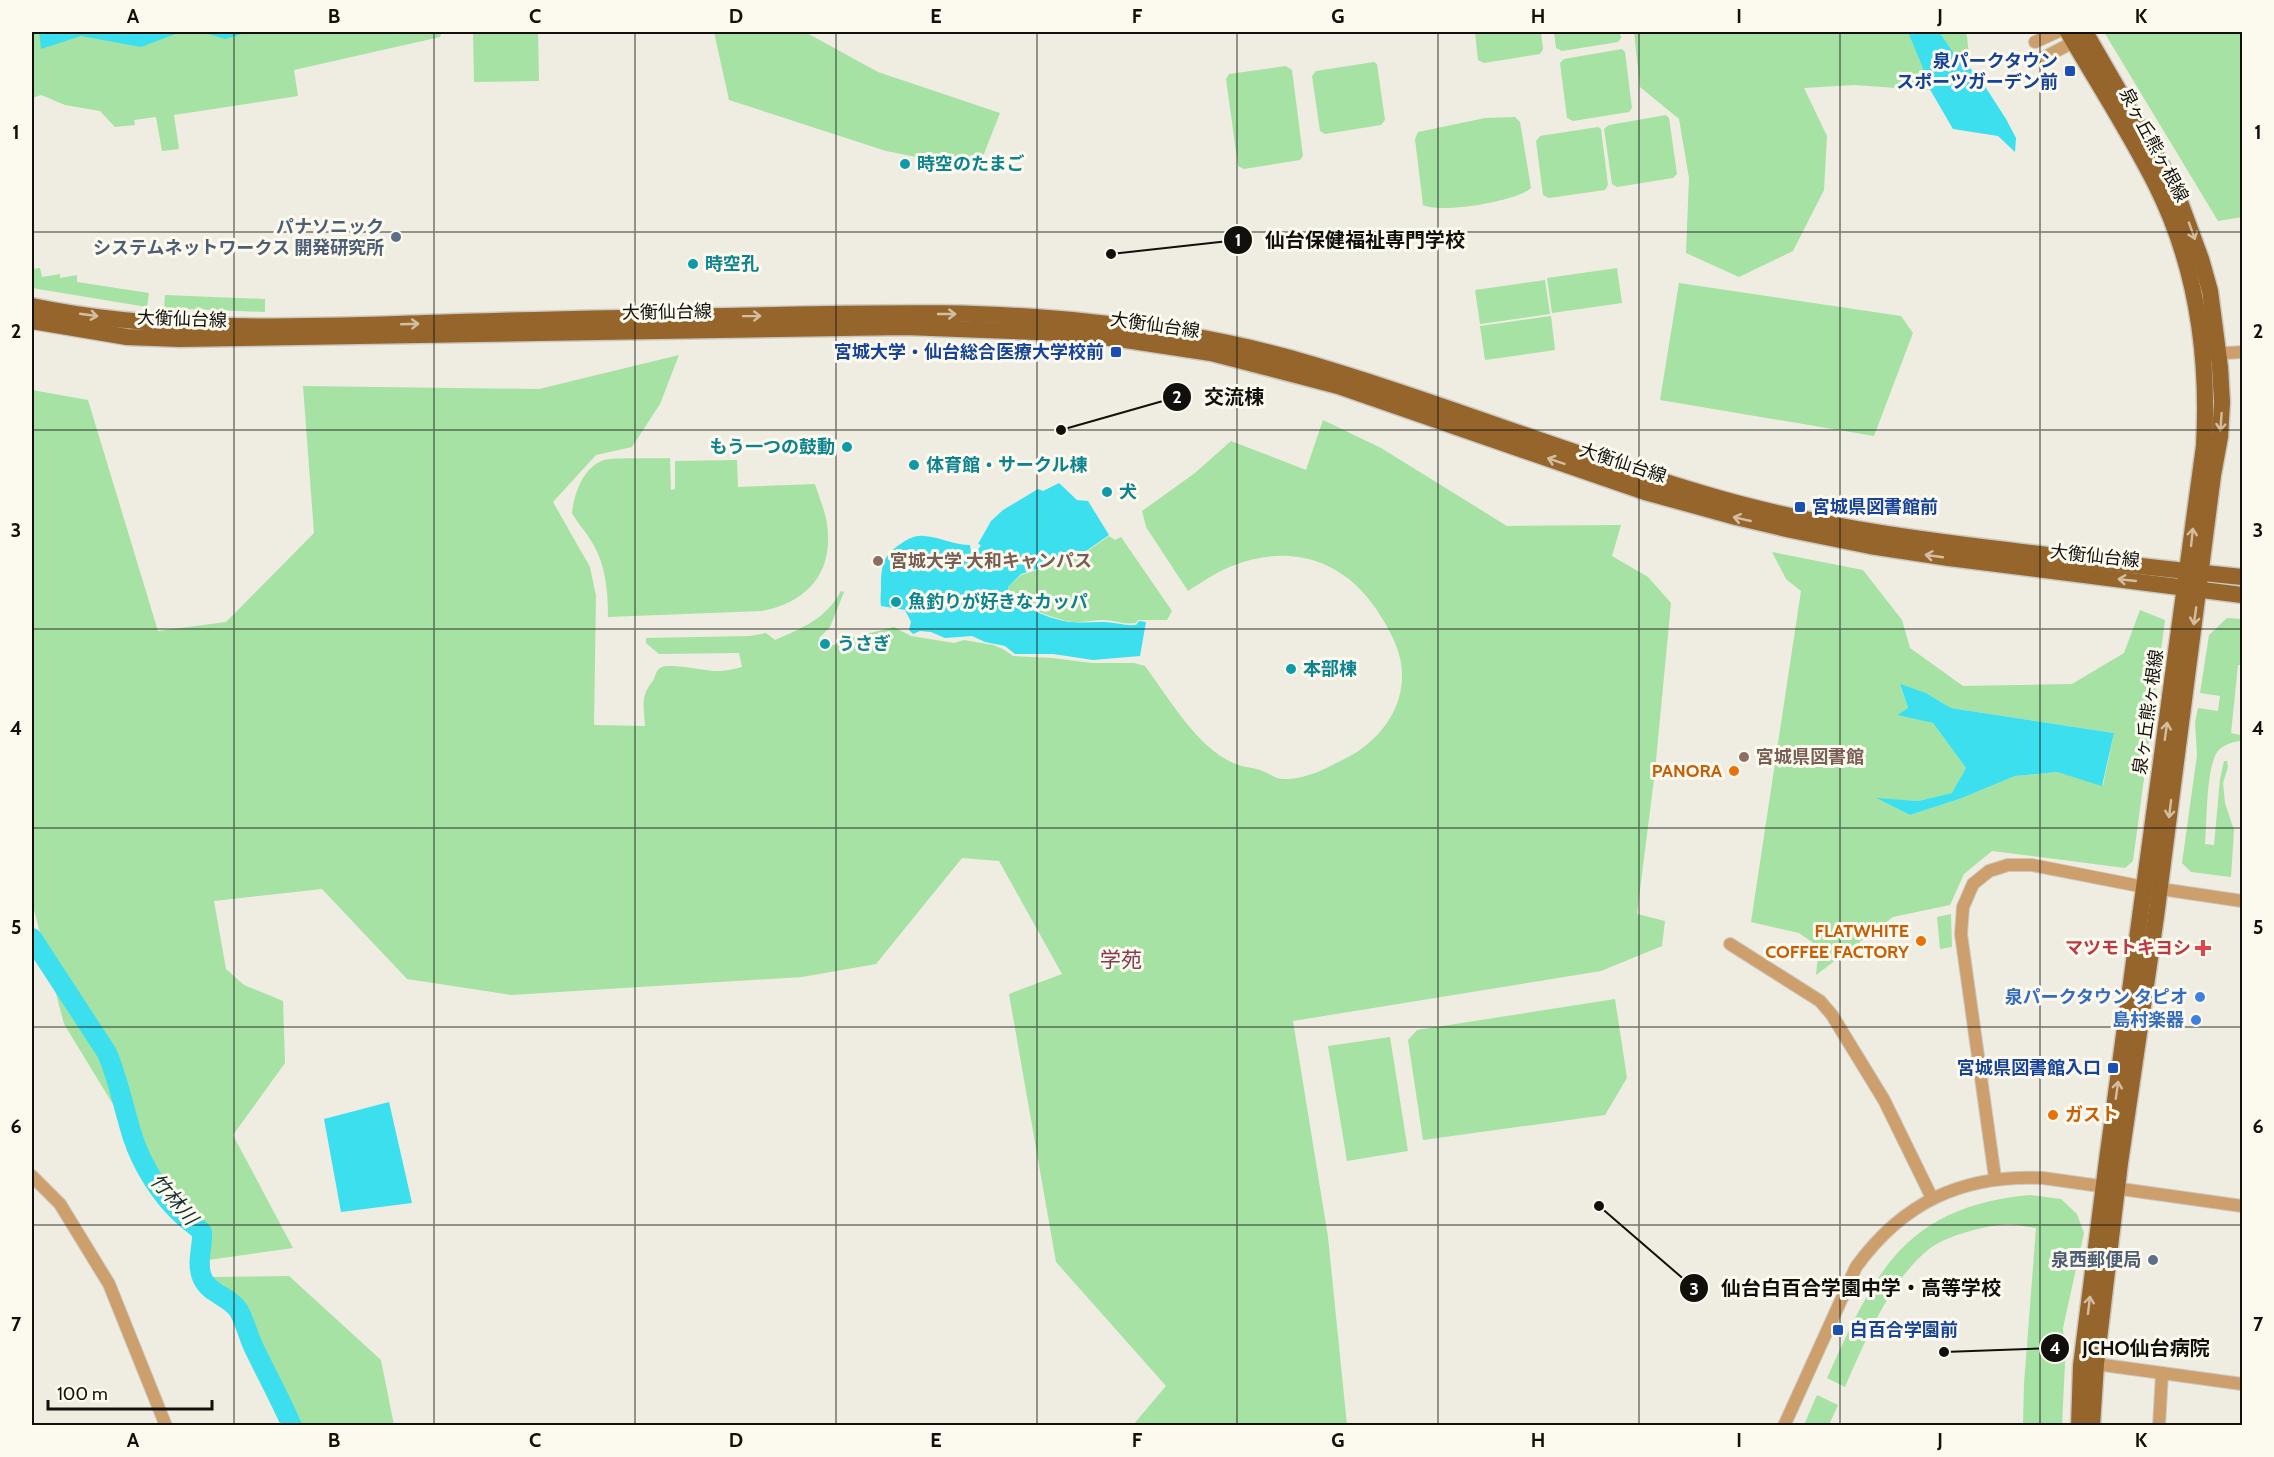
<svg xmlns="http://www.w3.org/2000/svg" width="2274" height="1457" font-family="Cabin,'Noto Sans JP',sans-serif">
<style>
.green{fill:#a6e2a3;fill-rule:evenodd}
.water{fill:#3cdfee}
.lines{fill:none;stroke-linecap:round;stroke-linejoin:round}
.river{stroke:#3cdfee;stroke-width:20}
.minor-casing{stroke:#cbc9c0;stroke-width:14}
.major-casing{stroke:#cbc9c0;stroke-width:19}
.minor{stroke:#cd9f6d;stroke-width:12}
.major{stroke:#96652b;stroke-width:16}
.oneway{stroke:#d3bea1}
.grid{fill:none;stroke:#11100d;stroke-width:1.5;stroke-opacity:0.55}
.transit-dot{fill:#1a4fb4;stroke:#fcfaef;stroke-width:2}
.culture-dot{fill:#0f9aa8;stroke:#fcfaef;stroke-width:2}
.service-dot{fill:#5c6f8a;stroke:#fcfaef;stroke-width:2}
.education-dot{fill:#8d6e63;stroke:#fcfaef;stroke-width:2}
.food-dot{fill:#e8710a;stroke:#fcfaef;stroke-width:2}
.health-dot{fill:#e0444e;stroke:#fcfaef;stroke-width:2}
.shop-dot{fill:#3f7fe0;stroke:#fcfaef;stroke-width:2}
.labels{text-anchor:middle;stroke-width:6;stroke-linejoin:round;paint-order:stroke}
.transit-label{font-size:18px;font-weight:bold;fill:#164399;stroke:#fcfaef;text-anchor:end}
.street-label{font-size:18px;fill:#11100d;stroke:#fcfaef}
.culture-label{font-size:18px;font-weight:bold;fill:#0d838f;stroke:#fcfaef;text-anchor:start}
.service-label{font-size:18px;font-weight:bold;fill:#4e5e75;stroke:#fcfaef;text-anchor:end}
.education-label{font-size:18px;font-weight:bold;fill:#785e54;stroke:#fcfaef;text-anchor:start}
.food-label{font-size:18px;font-weight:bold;fill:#c56008;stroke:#fcfaef;text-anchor:end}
.health-label{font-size:18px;font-weight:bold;fill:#be3a42;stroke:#fcfaef;text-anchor:end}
.shop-label{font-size:18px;font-weight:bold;fill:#366cbe;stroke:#fcfaef;text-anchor:end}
.water-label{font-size:20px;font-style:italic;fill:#183234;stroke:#fcfaef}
.quarter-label{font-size:21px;fill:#833b4e;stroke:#fcfaef}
.leader{fill:none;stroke:#11100d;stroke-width:2}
.callout-dot{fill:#11100d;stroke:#fcfaef;stroke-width:2}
.mark-label{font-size:18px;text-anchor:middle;font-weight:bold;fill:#fff}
.callout-label{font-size:20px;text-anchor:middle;font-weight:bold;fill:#11100d;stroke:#fcfaef;stroke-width:6;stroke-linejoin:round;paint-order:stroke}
.neatline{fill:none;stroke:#11100d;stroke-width:2}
.grid-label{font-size:20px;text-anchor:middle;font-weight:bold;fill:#11100d}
</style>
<rect width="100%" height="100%" fill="#efece2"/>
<!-- green -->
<g class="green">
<path d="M32,32h410l-2,5 -146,33 4,26 -124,19 5,34 -17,2 -6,-34 -22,3 1,5 -20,2 -15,-16 -35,-6 -24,-10 -9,3z"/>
<path d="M473,32h65l1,49 -65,1z"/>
<path d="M714,32h91l73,40 122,41 -22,56 -92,-18 -157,-51z"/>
<path d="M1475,32h66l2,17 -3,5 -56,9 -6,-3z"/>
<path d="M1554,32h66l1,6 -3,4 -56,9 -6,-3z"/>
<path d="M1634,32h331l2,4 4,39 -12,13 -34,2 -71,-5 -50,3 23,48 -3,54 -31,61 -54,26 -53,-24 3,-75 -10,-59 -39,-32z"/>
<path d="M2104,32h138v185l-24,4z"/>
<path d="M1622,49l3,3 7,56 -3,4 -56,9 -6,-3 -7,-55 4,-4z"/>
<path d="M1374,62l3,2 8,56 -4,5 -56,9 -5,-3 -8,-55 4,-5z"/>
<path d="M1286,66l6,4 11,86 -3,4 -56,9 -6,-3 -12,-87 3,-5z"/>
<path d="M1666,115l3,3 8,56 -4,4 -56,9 -5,-3 -8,-55 5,-4z"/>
<path d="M1515,117l5,5 11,66c-14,13 -91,26 -108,17l-8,-66 3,-7 67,-14z"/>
<path d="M1598,127l3,2 7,56 -3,5 -56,8 -6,-3 -7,-54 4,-5z"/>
<path d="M32,262l1,7 7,-1 2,9 18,-3v4l17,-3v7l72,11 -2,14 -115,-19z"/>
<path d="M1617,268l5,35 -70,10 -5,-35z"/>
<path d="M1545,280l5,34 -70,10 -5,-34z"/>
<path d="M1679,283l222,33 12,17 -39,103 -214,-36z"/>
<path d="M165,295l100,4v13l-101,-4z"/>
<path d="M1551,316l4,34 -70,10 -5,-34z"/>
<path d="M679,355l-19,49 -28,43 -36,8 -43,47 37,65 6,29 -2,129 51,1c-1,-18 -5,-29 7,-44 4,-5 3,-12 10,-15 8,-4 44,4 56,4 8,0 16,-2 24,-4l-3,-14 -80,1 -13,-11v-5l104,-2 16,-3 9,7c27,-12 51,-21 66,-49l3,1 -14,35 -11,11 2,12 33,-13 40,-10 17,9 43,7 10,-3 29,5 10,4 10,7 39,2 40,5h42l11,3c23,31 52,81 88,97 8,4 18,4 27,7 12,4 14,10 29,9 21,-1 41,-13 59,-22 26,-13 49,-40 53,-69 5,-27 -7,-51 -21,-73 -33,-54 -88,-73 -148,-49 -16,6 -30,16 -44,25l-42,-64 -4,-16 53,-38 36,-32 75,29 17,-50 58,28 126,78 114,-1 -9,31 36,21 23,26 -16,168 -18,143 28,7 -3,25 -61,25 -308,50 35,216 19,188h-214l33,-39 -110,-124 -47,-268 53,-20 -63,-113 -37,-3 -86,106 -74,13 -291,18 -104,-16 -85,-90 -108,12 12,68 18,16 39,16 2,62 -52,72 60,113 -85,12 -144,-236 -32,-122v-512l56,10 70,231 68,-9 88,-89 -11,-147 236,3z"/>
<path d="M670,458l1,32 4,-1v-28l62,-1 1,27 77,-3c4,13 10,26 12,40 7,48 -19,78 -65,87l-154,6c0,-24 -2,-51 -15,-73 -6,-11 -15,-20 -21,-31 2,-19 11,-46 32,-53 13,-3 51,-1 66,-2z"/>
<path d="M1109,536l6,4 6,-3 51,74 -5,9h-29l-2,3c-12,2 -22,-3 -33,-3 -12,0 -24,4 -37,1 -15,-4 -56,-17 -58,-34l13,-12 58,-18z"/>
<path d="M1772,552l91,18 39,50 8,28 53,38 109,-2 52,-31 16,-43 25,10 -32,241 -8,7 -133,-17 -28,23 -14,31 -57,12 -77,58 3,-28 -20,-14 -48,-11 50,-331 -15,-12zM1900,685l26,8 25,15 163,25 -11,52 -46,-13 -42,4 -53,22 -52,17 -32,-16 40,2 35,-8 13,-25 -33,-45 -35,-8 10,-7z"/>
<path d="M2227,618l15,1v46h-4l-7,68 9,2v6c-9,1 -20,5 -24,13 -10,19 -9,68 -11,90l9,1 6,-66 4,-18h3l1,6 -5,16 2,20 9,27 -3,47 -40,-5 -9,-9 15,-108 -2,-33 3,-14 20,3 2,-15 -20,-3 9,-58z"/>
<path d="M1951,914l1,33 -12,2 -3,-32z"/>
<path d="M1615,999l12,79 -22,37 -182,25 -15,-100 9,-10z"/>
<path d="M1390,1037l18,114 -61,10 -19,-115z"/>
<path d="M2030,1195l31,4 16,15 7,19 -21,95 2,36 -3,61h-39l1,-41 12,-156c-9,-1 -19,-4 -28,-4 -23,2 -61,11 -79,25 -40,32 -64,93 -84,138l-18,-9c48,-106 77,-171 203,-183z"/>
<path d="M289,1276l92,84 13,65h-104l-79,-148z"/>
<path d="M1817,1395l21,10 -9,20h-25z"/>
</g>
<!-- water -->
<g class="water">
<path d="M39,32h142l-40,15 -60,-11 -40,13z"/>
<path d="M202,32h47l-24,7z"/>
<path d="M1908,32h31l13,19 27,26 27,42 10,19 -1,14 -17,-16 -45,-7 -32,-55 2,-6z"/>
<path d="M1059,483l18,17 11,1 21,34 -30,21 -58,18 -13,13c0,17 47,34 62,35 11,1 22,0 33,0 11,0 22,4 33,3l3,-4 7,1 -6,34 -47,4 -40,-6h-38l-10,-8 -20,-4 -13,-6 -27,2 -14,-6 -11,-1 -7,3 -4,-4 2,-8 -6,-12 -24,-4c-1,-7 0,-12 0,-19 0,-21 2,-32 21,-44 6,-4 14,-8 22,-7 16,1 30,9 46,9l1,7 3,4 7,-11 -3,-1 13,-23 12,-11 35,-21 5,2z"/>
<path d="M1900,684l26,9 25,15 163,25 -12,53 -45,-14 -42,4 -53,22 -52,17 -34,-17 42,3 34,-8 14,-25 -33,-45 -36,-8 11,-7z"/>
<path d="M389,1102l23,101 -71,9 -17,-93z"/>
</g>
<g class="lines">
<!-- river -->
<path class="river" d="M32,938l75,115c12,28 17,57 26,85 9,27 27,56 47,75 7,7 15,12 22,19 1,15 -6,30 0,45 6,17 28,19 37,34 6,11 9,24 14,35 13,27 27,53 39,80"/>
<defs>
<g id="minor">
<path d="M2035,42l22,-10"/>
<path d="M2043,58l38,-20"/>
<path d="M2211,354l31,-2"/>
<path d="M1730,944l90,57 12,14 52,85 48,98"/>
<path d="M32,1176l28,28 49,80 57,142"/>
<path d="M1995,1178l-34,-244 2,-27 10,-23 16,-13 19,-6h24l102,20 108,16"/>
<path d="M2096,1364l146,20"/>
<path d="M1784,1426l72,-159c47,-65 107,-93 187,-89l199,28"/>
<path d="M2159,1426l3,-53"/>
</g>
<g id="major">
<path d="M2068,32c29,50 62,101 88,153 41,82 53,172 48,261l-97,714 -26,206 -2,60"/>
<path d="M2085,32l80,139 15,31 21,57 9,32 10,76 2,35 -2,35 -7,38 -57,442 -36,246 -24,201 -4,62"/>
<path d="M32,306c128,27 262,21 393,17 117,-4 233,-6 350,-8 105,-2 211,-5 315,7 67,7 135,18 200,36 141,40 277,96 418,137 98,29 198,43 299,55 79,10 157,19 235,27"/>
<path d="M32,321l95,16 53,2 725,-12 158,6 56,6 92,14 127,33 307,106 91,25 55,13 79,16 79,12 293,37"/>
</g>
</defs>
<!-- minor casing -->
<use href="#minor" class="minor-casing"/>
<!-- major casing -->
<use href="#major" class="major-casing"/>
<!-- minor -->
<use href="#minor" class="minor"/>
<!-- major -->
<use href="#major" class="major"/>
</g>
<!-- one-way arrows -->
<defs><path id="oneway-shaft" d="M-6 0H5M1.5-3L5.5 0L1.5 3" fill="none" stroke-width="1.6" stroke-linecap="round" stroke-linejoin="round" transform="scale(1.5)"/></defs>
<g class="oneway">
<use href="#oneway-shaft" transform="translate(2192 231) rotate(70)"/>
<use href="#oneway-shaft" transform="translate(947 314)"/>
<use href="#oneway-shaft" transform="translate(89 315) rotate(8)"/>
<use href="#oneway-shaft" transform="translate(752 316) rotate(-1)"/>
<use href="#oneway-shaft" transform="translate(410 324) rotate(-2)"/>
<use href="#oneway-shaft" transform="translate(2221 422) rotate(94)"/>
<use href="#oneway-shaft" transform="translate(1556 461) rotate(-161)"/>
<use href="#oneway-shaft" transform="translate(1742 519) rotate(-167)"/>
<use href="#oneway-shaft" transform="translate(2192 537) rotate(-84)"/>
<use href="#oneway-shaft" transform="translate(1934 556) rotate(-172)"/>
<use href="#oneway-shaft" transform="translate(2127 580) rotate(-174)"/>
<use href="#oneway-shaft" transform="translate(2195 616) rotate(98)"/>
<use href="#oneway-shaft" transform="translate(2166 731) rotate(-82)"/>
<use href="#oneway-shaft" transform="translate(2170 809) rotate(97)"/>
<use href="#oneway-shaft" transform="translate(2117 1090) rotate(-82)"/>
<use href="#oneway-shaft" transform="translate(2089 1305) rotate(-83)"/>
</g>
<!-- grid -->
<path class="grid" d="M234,32v1394M434,32v1394M635,32v1394M836,32v1394M1037,32v1394M1237,32v1394M1438,32v1394M1639,32v1394M1840,32v1394M2040,32v1394M32,232h2210M32,430h2210M32,629h2210M32,828h2210M32,1027h2210M32,1225h2210"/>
<!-- markers -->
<g class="transit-dot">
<rect x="2064" y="65" width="12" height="12" rx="3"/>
<rect x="1110" y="346" width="12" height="12" rx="3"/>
<rect x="1794" y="501" width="12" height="12" rx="3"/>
<rect x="2107" y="1062" width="12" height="12" rx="3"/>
<rect x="1832" y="1324" width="12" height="12" rx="3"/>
</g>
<g class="culture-dot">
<circle cx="905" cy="164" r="6"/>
<circle cx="693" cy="264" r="6"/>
<circle cx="847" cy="447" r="6"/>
<circle cx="914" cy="465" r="6"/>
<circle cx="1107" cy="492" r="6"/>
<circle cx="896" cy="602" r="6"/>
<circle cx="825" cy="644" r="6"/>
<circle cx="1291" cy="669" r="6"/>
</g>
<g class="service-dot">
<circle cx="396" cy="237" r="6"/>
<circle cx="2153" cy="1260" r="6"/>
</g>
<g class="education-dot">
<circle cx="878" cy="561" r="6"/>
<circle cx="1744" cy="757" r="6"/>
</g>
<g class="food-dot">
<circle cx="1734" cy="771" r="6"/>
<circle cx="1921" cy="941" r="6"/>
<circle cx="2053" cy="1115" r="6"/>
</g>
<path class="health-dot" d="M2200 939h6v6h6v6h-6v6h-6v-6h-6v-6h6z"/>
<g class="shop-dot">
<circle cx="2200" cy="997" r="6"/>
<circle cx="2196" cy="1020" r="6"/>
</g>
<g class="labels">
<!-- transit labels -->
<g class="transit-label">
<text x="2058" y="67">泉パークタウン<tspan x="2058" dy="21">スポーツガーデン前</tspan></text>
<text x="1104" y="358">宮城大学・仙台総合医療大学校前</text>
<text x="1812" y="513" text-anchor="start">宮城県図書館前</text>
<text x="2101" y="1074">宮城県図書館入口</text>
<text x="1850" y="1336" text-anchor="start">白百合学園前</text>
</g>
<!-- street labels -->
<g class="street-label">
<text transform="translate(2154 145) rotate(62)" y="6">泉ヶ丘熊ヶ根線</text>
<text transform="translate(667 312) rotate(-1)" y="6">大衡仙台線</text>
<text transform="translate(182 319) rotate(2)" y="6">大衡仙台線</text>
<text transform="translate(1155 325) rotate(8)" y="6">大衡仙台線</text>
<text transform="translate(1623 463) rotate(18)" y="6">大衡仙台線</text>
<text transform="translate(2095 556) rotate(6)" y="6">大衡仙台線</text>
<text transform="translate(2148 712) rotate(-82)" y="6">泉ヶ丘熊ヶ根線</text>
</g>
<!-- culture labels -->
<g class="culture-label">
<text x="917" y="170">時空のたまご</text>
<text x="705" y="270">時空孔</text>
<text x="835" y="453" text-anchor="end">もう一つの鼓動</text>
<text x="926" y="471">体育館・サークル棟</text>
<text x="1119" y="498">犬</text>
<text x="908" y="608">魚釣りが好きなカッパ</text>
<text x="837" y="650">うさぎ</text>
<text x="1303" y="675">本部棟</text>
</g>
<!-- service labels -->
<g class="service-label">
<text x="384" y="233">パナソニック<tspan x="384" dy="21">システムネットワークス 開発研究所</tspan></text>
<text x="2141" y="1266">泉西郵便局</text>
</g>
<!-- education labels -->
<g class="education-label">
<text x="890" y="567">宮城大学 大和キャンパス</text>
<text x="1756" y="763">宮城県図書館</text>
</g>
<!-- food labels -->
<g class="food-label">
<text x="1722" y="777">PANORA</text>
<text x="1909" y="937">FLATWHITE<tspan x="1909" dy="21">COFFEE FACTORY</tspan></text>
<text x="2065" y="1121" text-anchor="start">ガスト</text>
</g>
<!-- health labels -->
<g class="health-label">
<text x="2191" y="954">マツモトキヨシ</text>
</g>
<!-- shop labels -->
<g class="shop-label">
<text x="2188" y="1003">泉パークタウン タピオ</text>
<text x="2184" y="1026">島村楽器</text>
</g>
<!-- water labels -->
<g class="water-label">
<text transform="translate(174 1199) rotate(49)" y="7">竹林川</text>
</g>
<!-- quarter labels -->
<g class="quarter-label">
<text x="1121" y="967">学苑</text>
</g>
</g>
<!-- callouts -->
<path class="leader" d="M1111 254L1238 240M1061 430L1177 397M1599 1206L1694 1288M1944 1352L2055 1348"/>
<g class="callout-dot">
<circle cx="1111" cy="254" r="6"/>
<circle cx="1061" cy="430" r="6"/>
<circle cx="1599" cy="1206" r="6"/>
<circle cx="1944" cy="1352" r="6"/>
<circle cx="1238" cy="240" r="15"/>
<circle cx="1177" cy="397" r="15"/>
<circle cx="1694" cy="1288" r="15"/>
<circle cx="2055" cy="1348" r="15"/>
</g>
<g class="mark-label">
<text x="1238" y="246">1</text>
<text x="1177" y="403">2</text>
<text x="1694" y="1295">3</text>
<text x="2055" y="1354">4</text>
</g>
<g class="callout-label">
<text x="1365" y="247">仙台保健福祉専門学校</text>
<text x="1234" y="404">交流棟</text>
<text x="1861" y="1295">仙台白百合学園中学・高等学校</text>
<text x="2146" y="1355">JCHO仙台病院</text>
</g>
<!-- border -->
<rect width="2274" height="1457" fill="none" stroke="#fcfaef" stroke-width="66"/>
<!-- scale -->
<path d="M48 1400v9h164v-9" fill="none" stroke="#11100d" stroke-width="3"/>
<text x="57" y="1400" font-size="18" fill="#11100d" stroke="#fcfaef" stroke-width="4.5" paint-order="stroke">100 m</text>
<rect x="33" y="33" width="2208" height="1391" class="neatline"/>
<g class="grid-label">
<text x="133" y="23">A</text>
<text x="334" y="23">B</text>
<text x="535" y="23">C</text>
<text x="736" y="23">D</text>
<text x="936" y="23">E</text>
<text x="1137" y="23">F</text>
<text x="1338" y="23">G</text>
<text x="1538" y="23">H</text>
<text x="1739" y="23">I</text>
<text x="1940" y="23">J</text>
<text x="2141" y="23">K</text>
<text x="16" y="139">1</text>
<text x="2258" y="139">1</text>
<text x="16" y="338">2</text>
<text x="2258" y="338">2</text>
<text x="16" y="537">3</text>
<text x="2258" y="537">3</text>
<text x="16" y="735">4</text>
<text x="2258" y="735">4</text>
<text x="16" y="934">5</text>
<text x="2258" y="934">5</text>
<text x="16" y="1133">6</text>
<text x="2258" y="1133">6</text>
<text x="16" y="1331">7</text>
<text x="2258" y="1331">7</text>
<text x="133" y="1447">A</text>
<text x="334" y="1447">B</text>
<text x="535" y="1447">C</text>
<text x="736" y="1447">D</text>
<text x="936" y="1447">E</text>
<text x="1137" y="1447">F</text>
<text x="1338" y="1447">G</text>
<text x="1538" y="1447">H</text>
<text x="1739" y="1447">I</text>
<text x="1940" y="1447">J</text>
<text x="2141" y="1447">K</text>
</g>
</svg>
